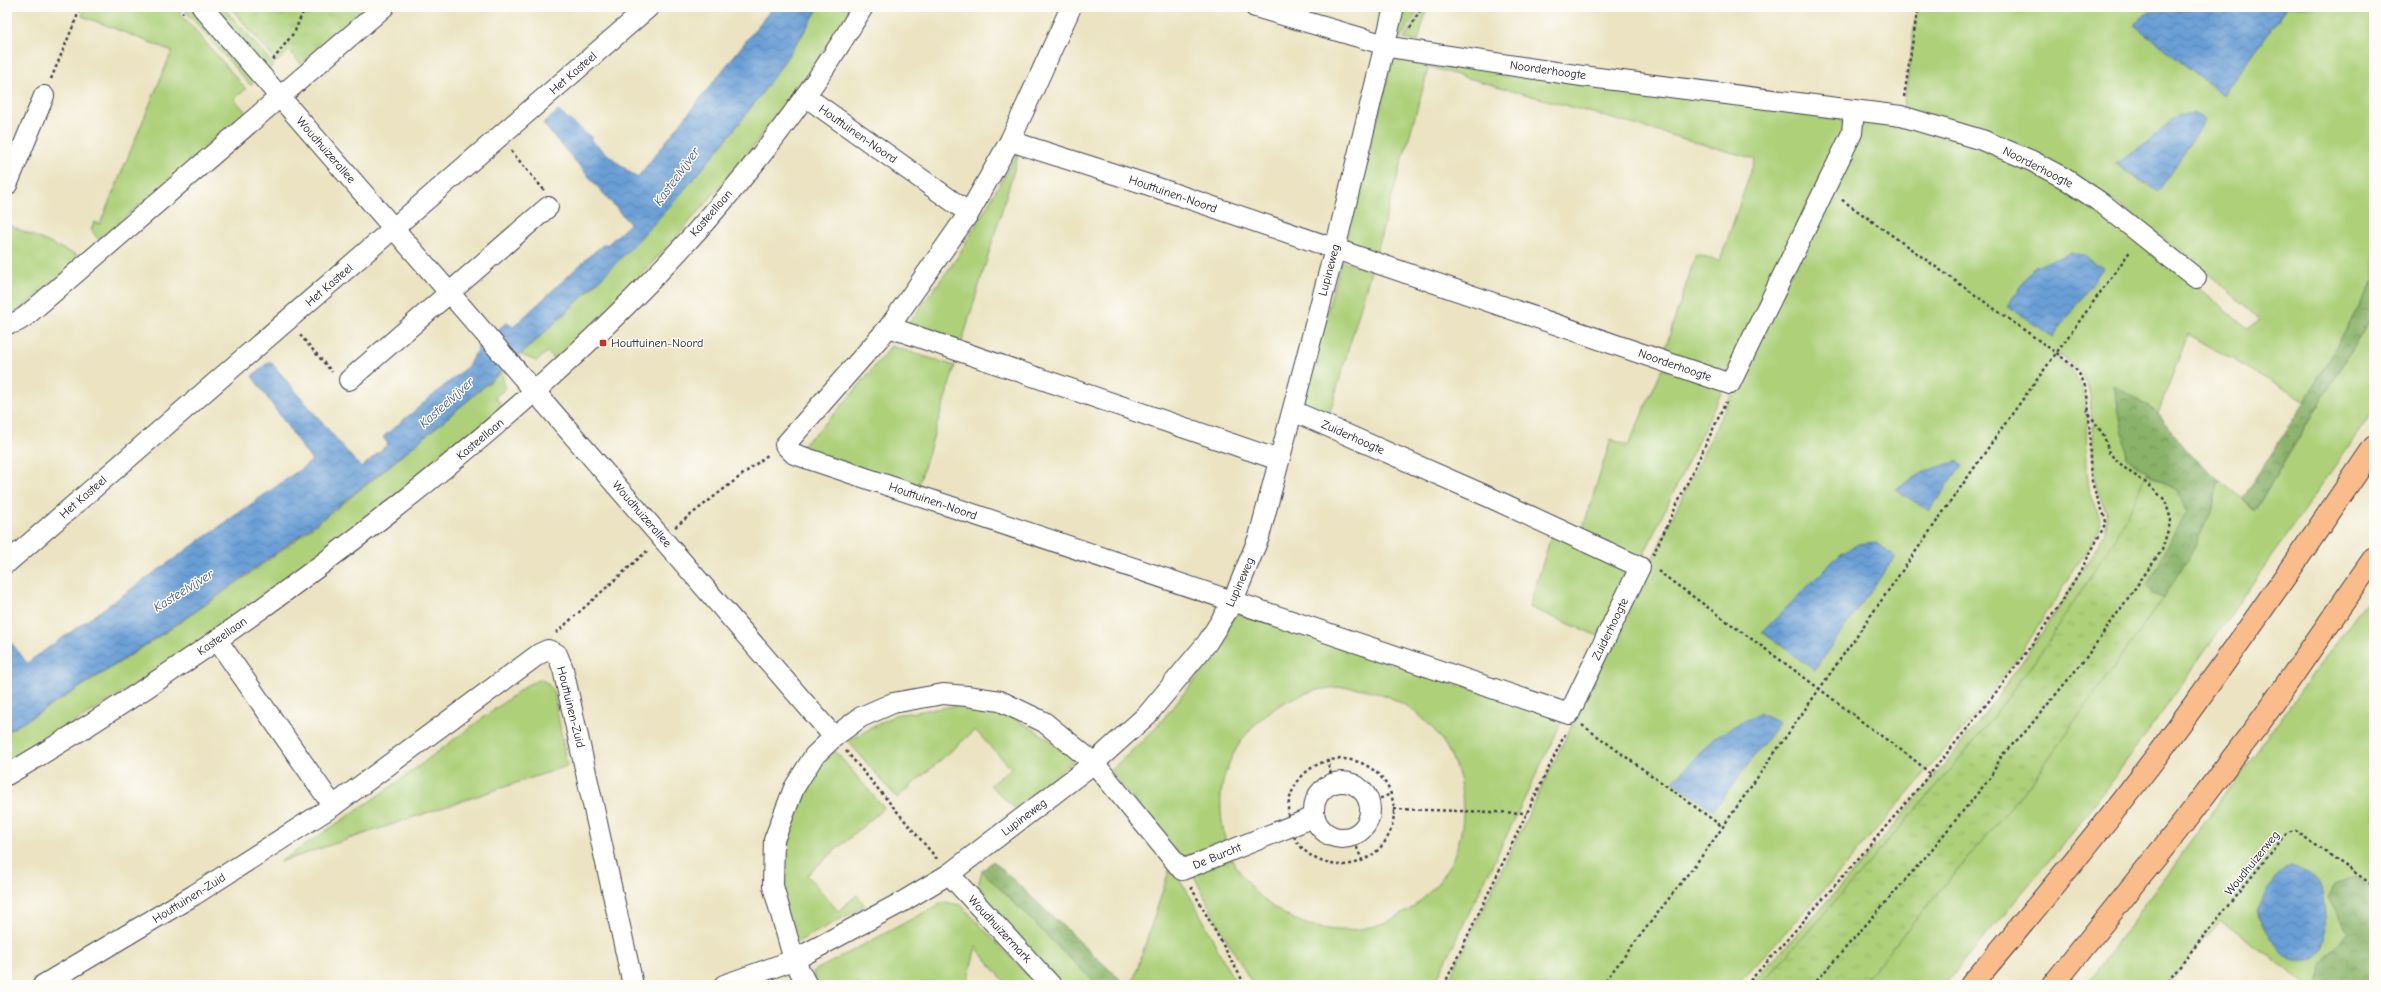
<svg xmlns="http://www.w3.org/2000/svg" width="2381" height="992" font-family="'Comic Neue',sans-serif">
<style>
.green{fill:#add079;stroke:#68795a;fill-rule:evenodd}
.forest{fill:url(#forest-crowns);stroke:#566a52}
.park{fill:url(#park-tufts);stroke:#68795a}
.water{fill:url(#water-waves);stroke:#466088}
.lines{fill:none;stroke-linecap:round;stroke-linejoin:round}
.minor-casing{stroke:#403f4f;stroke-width:22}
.highway-casing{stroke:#403f4f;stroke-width:24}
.path{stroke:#403f4f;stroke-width:2.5;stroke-dasharray:3 3;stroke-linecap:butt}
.minor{stroke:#fff;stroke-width:20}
.highway{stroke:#f9bc8a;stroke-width:22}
.poi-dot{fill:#c8321e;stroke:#fdfcf7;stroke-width:1.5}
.labels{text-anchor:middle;stroke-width:3;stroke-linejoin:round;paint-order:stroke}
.street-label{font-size:12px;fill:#22223b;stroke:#fdfcf7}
.poi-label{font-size:12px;fill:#22223b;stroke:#fdfcf7;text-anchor:start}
.water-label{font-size:13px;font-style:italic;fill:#425a80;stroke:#fdfcf7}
</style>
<defs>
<pattern id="forest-crowns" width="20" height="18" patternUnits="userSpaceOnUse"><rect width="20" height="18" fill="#8ab269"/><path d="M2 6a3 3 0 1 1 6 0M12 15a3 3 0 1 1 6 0" fill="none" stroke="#709058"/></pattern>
<pattern id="park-tufts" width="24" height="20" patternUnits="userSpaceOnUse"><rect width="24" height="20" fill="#add079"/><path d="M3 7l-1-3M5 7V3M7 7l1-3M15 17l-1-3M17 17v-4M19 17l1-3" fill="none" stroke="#95b26a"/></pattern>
<pattern id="water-waves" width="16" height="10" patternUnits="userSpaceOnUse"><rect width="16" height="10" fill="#699ed5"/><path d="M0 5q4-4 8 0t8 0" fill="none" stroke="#5680ae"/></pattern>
</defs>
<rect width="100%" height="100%" fill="#fdfcf7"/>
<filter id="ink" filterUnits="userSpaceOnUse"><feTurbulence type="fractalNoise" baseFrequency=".025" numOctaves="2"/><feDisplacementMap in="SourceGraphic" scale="8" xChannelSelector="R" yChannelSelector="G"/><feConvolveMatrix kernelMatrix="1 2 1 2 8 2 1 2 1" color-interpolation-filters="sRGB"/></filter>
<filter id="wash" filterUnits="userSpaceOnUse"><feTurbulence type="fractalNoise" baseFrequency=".012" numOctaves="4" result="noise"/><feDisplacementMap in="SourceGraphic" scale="16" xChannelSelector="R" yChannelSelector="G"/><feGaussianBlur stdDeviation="0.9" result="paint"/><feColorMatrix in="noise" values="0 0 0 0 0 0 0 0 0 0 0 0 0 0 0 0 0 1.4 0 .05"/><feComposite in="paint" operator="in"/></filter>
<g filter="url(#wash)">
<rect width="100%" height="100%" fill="#ebe3c1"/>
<!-- green -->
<g class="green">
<path d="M85,7h90l71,82 -12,10 12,13 -147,128 -8,-10 3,-8 6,2 72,-173 -90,-35z"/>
<path d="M182,7h12l64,71 -8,7z"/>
<path d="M211,7h12l51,58 -9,7z"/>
<path d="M819,7h33c-82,132 -180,239 -290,349l-2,-2 -6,5 -7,-7 -10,9 -16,-6 73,-69 100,-108 53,-66 55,-76z"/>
<path d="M1401,7h20l-21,32 -3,-2z"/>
<path d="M1424,7h3l-9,35 -14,-3z"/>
<path d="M1917,7h279l-23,5 -24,-1 74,84 64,-88h87v273l-69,121 -117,-67 -30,79 -44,-27 61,104 -10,62 -18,33 65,-75 7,-30 36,30 119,-197v95l-5,9 -210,300 -84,113 -131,155h-194c89,-95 178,-194 255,-299 35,-49 68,-100 99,-151l3,-12 -1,-12 -10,-24 -6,-92 -7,-18 -6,-9 -16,-13 -4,3 17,14 12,26 1,73 2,17 12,34 -3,10 -73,115 -51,69 -149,173 -88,96h-291l419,-866c24,4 51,5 75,13 117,40 215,115 307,197l13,-10 -48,-42 -88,-69 -142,-78 -39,-13 -40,-8zM2145,144l13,47 -43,-27z"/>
<path d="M1393,57l35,10 21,-7 392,58 4,8 -120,248 -62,-19 33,-101 24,7 35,-102 -326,-92 -53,186 -31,-10z"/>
<path d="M1021,147l-60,198 -55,-18 51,-69z"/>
<path d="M7,224l74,33 -71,62 -3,-4z"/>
<path d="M1341,261l30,10 -43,148 -26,-17z"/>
<path d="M891,346l64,20 -37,121 -118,-40c34,-29 63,-66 91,-101z"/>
<path d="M1662,369l62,18 -83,173 -59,-29 29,-92 17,7z"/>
<path d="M502,372l3,17 -10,8 8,10c-109,92 -222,180 -340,259 -51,34 -104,66 -156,99v-33c132,-78 261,-166 379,-263 39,-32 77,-65 116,-97z"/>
<path d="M1552,533l80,38 -34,65 -69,-29z"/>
<path d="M2374,591v300l-19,-14 -27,21 20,33 -27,34 -4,20h-9l-87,-65 -55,65h-80zM2285,869c21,2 31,6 38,27l-56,35 -11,-20z"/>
<path d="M1236,613l327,106 -129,266h-181l-34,-59 -27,-54 40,-13c41,80 145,98 204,26 17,-20 27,-47 27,-73 0,-22 -5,-44 -16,-64 -18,-30 -46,-50 -79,-58 -69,-15 -139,35 -147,104 -1,17 1,33 5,49l-44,15 -72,-87 45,-42 42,-52z"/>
<path d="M541,679l7,5 6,9 13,73 -287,96 108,-73 139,-104z"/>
<path d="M979,705c41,13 62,28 96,54l-22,19 -39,30 -24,-23 21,-17 -36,-38 -78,68 -49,-57 47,-26 59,-9z"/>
<path d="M834,750l50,58 -77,67 31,36 19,-16 8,11 -73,39 -14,-84 11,-41 16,-32 16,-23z"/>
<path d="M1170,868c29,34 44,79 67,117h-105z"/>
<path d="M982,871l115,114h-41l-76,-86 -2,-14z"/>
<path d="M944,902l17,3 76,80h-30l-31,-38 -10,38h-153l1,-14z"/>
</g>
<!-- forest -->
<g class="forest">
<path d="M2374,280v33l-119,197 -12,-11 62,-98z"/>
<path d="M2114,385l44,28 33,43 28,24 -7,30 -24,50 -24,37 -12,-3 -5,-9 39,-75 -11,-20 -38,-24 -10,-9z"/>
<path d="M993,861l133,124h-29l-115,-114z"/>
<path d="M2355,877l19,14v83l-6,11h-51l4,-20 27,-34 -20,-33 7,-12z"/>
</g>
<!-- park -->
<g class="park">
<path d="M230,7h126l5,6 -60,51 -12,-13 -12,11z"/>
<path d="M2147,473l28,17 11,20 -39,75 5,9 12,3 -131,183 -172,205h-100l167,-189 59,-71 52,-70 55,-84 30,-48z"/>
</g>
<!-- water -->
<g class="water">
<path d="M773,7h46c-95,159 -231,292 -372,411 -138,116 -285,222 -440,314v-95l20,26 285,-202 -60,-85 18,-15 91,107 27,-24 -5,-7 85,-71 11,-20 28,-24 6,5 80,-74 12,-10 2,2 23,-21 -87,-100 15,-13 34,27 -2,2 47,38z"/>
<path d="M2196,7h91l-64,88 -89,-70 15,-14 24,1z"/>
<path d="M2192,113l14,6 -48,73 -43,-28 30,-20 32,-29z"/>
<path d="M2071,252l13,4 19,12 -50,69 -46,-31 28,-39z"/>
<path d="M1957,461l5,4 -33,46 -34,-22 31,-18z"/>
<path d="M1875,542l20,15 -81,113 -52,-38 79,-79 18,-9z"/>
<path d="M1759,713l20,10 -65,87 -41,-28 40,-44z"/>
<path d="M2291,867c10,3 22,8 28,17 6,10 9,57 4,66 -4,5 -10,9 -16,10 -6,1 -12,1 -18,-2 -10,-4 -28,-37 -33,-47 8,-14 19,-39 35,-44z"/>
</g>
</g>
<g filter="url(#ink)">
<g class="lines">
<defs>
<g id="minor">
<path d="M202,7l632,730"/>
<path d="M1071,7l-61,134 -41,72 -80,114 -104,118 9,9 775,260 71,-147 -151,-70 -196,-86"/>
<path d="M1255,7l141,41 186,28 319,40 81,24 50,21 32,17 39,26 93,74"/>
<path d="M805,96l164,117"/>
<path d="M1010,141l139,44 581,199 122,-251 2,-23"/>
<path d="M7,185l37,-89"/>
<path d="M7,322c7,3 13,-2 19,-6l358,-309"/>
<path d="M889,327l390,133"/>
<path d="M349,380l199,-173"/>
<path d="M7,563l642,-556"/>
<path d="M217,640l116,166"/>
<path d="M7,775c134,-79 262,-168 384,-264 181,-142 354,-304 472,-504"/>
<circle cx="1342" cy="810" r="28"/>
<path d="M949,874l102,111"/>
<path d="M43,985l151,-90 139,-89 206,-152 9,-4 9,4 6,15 70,316"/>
<path d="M724,985l70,-25 108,-58 47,-28 145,-111 53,-48 60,-72 25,-40 27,-66 76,-288 59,-242"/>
<path d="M807,985l-13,-25 -21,-74 1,-46 20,-52 20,-32 20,-19 27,-20 32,-14 50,-9 24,2 33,5 44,21 50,41 88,107 132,-53"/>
</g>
<g id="highway">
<path d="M1971,985c62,-73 123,-147 181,-223 77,-103 150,-209 222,-315"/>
<path d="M2053,985l131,-163 79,-104 111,-160"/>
</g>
</defs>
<!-- minor casing -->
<use href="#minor" class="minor-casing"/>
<!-- highway casing -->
<use href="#highway" class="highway-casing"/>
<!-- path -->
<g class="path">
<path d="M178,7l5,6"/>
<path d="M1410,28l12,-21"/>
<path d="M273,60l22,-29 10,-24"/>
<path d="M51,79l30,-72"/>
<path d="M1904,97l14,-90"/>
<path d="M511,151l33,39"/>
<path d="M300,335l32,37"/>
<path d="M675,527l94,-73"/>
<path d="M1653,555l73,-153"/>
<path d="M1658,571c69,51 140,100 207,153 22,17 46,31 65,50"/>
<path d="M556,633l91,-82"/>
<path d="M1582,725l141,102"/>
<path d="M846,751l92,109"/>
<circle cx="1341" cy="812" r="53"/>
<path d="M1327,759l6,24"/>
<path d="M1369,803l22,-9"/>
<path d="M1394,809l133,4"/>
<path d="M1352,836l10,24"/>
<path d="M1191,887l54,98"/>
<path d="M1444,985l122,-253"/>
<path d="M1602,985l106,-137 299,-427 124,-171"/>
<path d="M1746,985c71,-78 140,-157 206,-238 57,-70 115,-143 154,-225 -4,-16 -13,-30 -15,-47 -3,-24 2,-79 -10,-98 -6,-11 -19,-20 -29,-27l-211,-151"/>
<path d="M1813,985l115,-131 62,-76 12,-23 23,-23 60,-73 77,-109 9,-30 -6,-20 -16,-15 -22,-15 -18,-17 -5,-17 -17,-26"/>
<path d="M2164,985l123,-152 9,-2 78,55"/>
</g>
<!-- minor -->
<use href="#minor" class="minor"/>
<!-- highway -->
<use href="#highway" class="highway"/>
</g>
</g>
<!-- markers -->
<rect class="poi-dot" x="599" y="339" width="8" height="8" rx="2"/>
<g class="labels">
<!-- street labels -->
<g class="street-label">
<text transform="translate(1548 70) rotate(8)" y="4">Noorderhoogte</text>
<text transform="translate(573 73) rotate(-41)" y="4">Het Kasteel</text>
<text transform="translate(858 134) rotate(35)" y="4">Houttuinen-Noord</text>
<text transform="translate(326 150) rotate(49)" y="4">Woudhuizerallee</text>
<text transform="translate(2038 167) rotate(27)" y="4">Noorderhoogte</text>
<text transform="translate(1173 194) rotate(19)" y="4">Houttuinen-Noord</text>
<text transform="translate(711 213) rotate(-49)" y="4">Kasteellaan</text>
<text transform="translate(1329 270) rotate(-75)" y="4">Lupineweg</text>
<text transform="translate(329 285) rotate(-41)" y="4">Het Kasteel</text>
<text transform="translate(1675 365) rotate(19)" y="4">Noorderhoogte</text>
<text transform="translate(1353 437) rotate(24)" y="4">Zuiderhoogte</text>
<text transform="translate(480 439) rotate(-40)" y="4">Kasteellaan</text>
<text transform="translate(83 497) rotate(-41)" y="4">Het Kasteel</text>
<text transform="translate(933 501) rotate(19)" y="4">Houttuinen-Noord</text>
<text transform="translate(642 514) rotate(49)" y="4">Woudhuizerallee</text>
<text transform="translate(1240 582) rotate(-66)" y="4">Lupineweg</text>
<text transform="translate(1610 629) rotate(-64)" y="4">Zuiderhoogte</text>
<text transform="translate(222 636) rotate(-35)" y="4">Kasteellaan</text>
<text transform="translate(571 707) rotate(76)" y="4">Houttuinen-Zuid</text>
<text transform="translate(1024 817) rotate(-37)" y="4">Lupineweg</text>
<text transform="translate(1217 856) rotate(-22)" y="4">De Burcht</text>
<text transform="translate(2252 863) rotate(-51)" y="4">Woudhuizerweg</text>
<text transform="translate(189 898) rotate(-32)" y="4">Houttuinen-Zuid</text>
<text transform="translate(1000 929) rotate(47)" y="4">Woudhuizermark</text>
</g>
<!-- poi labels -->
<g class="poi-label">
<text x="611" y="347">Houttuinen-Noord</text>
</g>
<!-- water labels -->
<g class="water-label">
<text transform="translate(676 176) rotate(-54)" y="5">Kasteelvijver</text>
<text transform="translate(446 402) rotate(-42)" y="5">Kasteelvijver</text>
<text transform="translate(183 590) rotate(-32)" y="5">Kasteelvijver</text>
</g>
</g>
<!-- margin -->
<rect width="2381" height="992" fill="none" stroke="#fdfcf7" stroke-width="24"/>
</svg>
